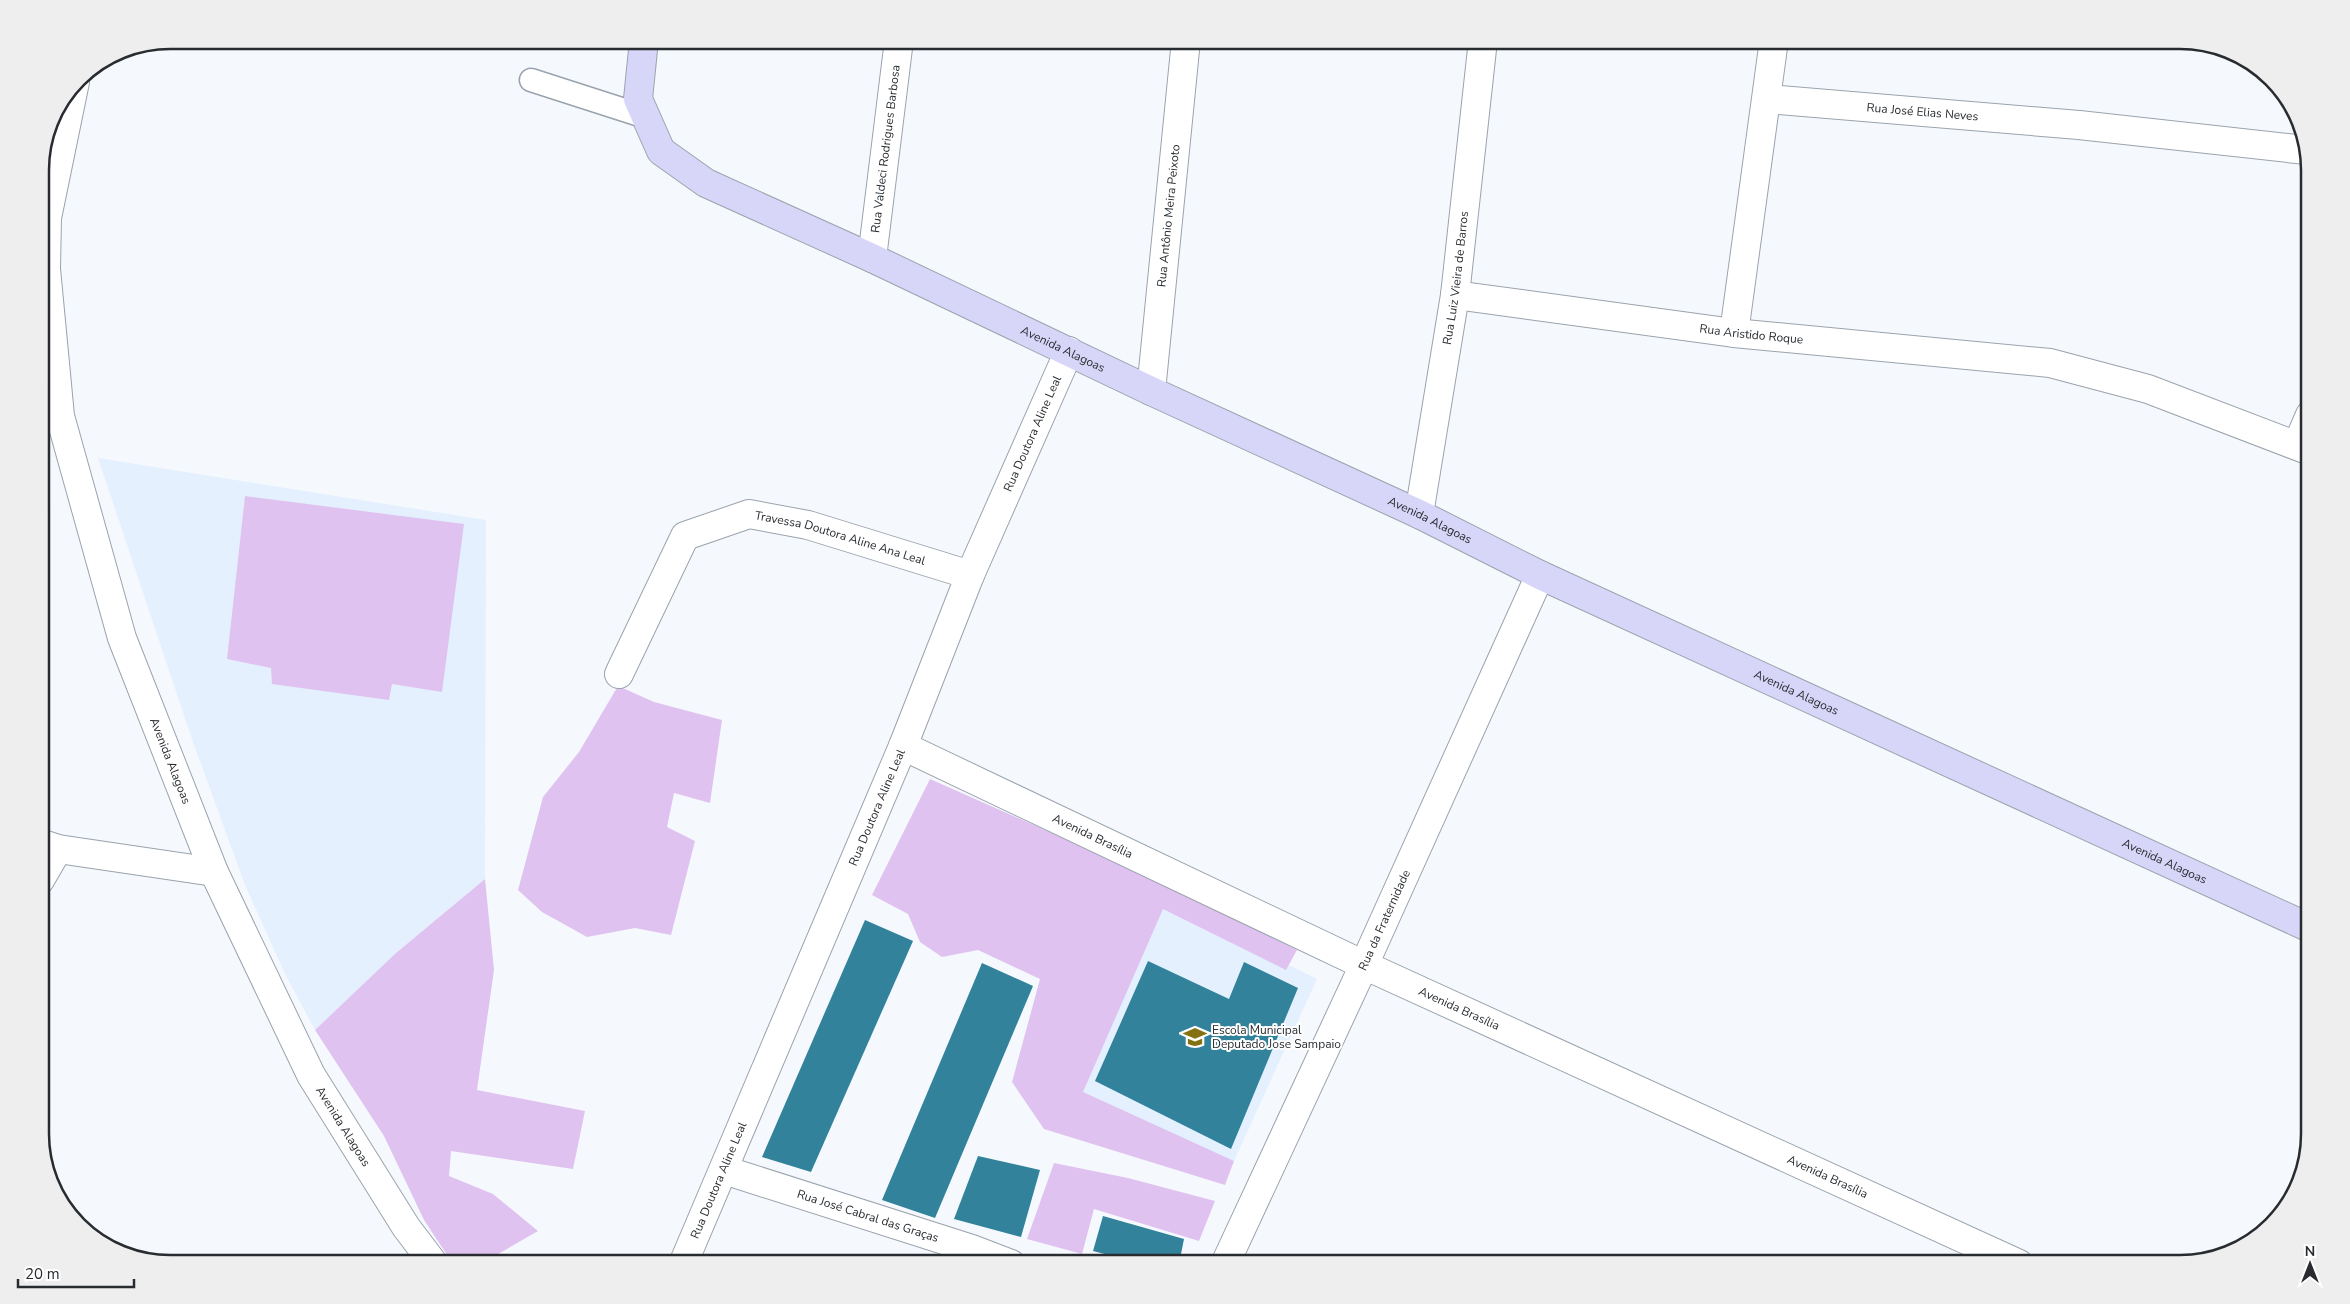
<svg xmlns="http://www.w3.org/2000/svg" width="2350" height="1304" font-family="'Nunito Sans',sans-serif">
<style>
.built{fill:#e4f0fe}
.green{fill:#dfc2f0}
.building{fill:#31829a}
.lines{fill:none;stroke-linecap:round;stroke-linejoin:round}
.lane-casing{stroke:#9aa3ad;stroke-width:25}
.street-casing{stroke:#9aa3ad;stroke-width:30}
.secondary-casing{stroke:#9aa3ad;stroke-width:30}
.lane{stroke:#fff;stroke-width:22}
.street{stroke:#fff;stroke-width:28}
.secondary{stroke:#d8d6f8;stroke-width:28}
.labels{text-anchor:middle;stroke-width:4;stroke-linejoin:round;paint-order:stroke}
.street-label{font-size:12px;fill:#282c30;stroke:#fff}
.poi-label{font-size:12px;fill:#282c30;stroke:#fff;text-anchor:start}
.rim{fill:none;stroke:#282c30;stroke-width:2.5}
</style>
<rect width="100%" height="100%" fill="#f5f9fd"/>
<!-- built -->
<g class="built">
<path d="M98,458l388,62 -1,359 -89,74 -81,77 -30,-56 -40,-89 -52,-143z"/>
<path d="M1158,900l159,79 -83,182 -159,-65z"/>
</g>
<!-- green -->
<g class="green">
<path d="M245,496l219,28 -22,168 -50,-8 -3,16 -117,-16 -1,-16 -44,-9z"/>
<path d="M618,686l36,16 68,18 -12,83 -36,-10 -7,34 28,14 -24,94 -36,-7 -48,9 -45,-25 -24,-22 25,-93 36,-45z"/>
<path d="M930,779l242,107 125,64 -11,20 -123,-61 -80,183 151,69 -9,24 -181,-56 -32,-47 28,-103 -62,-29 -36,7 -22,-15 -12,-28 -36,-19z"/>
<path d="M485,879l9,91 -17,120 108,21 -12,58 -122,-18 -2,25 44,18 45,37 -57,33h-28l-29,-44 -40,-84 -69,-106 81,-77z"/>
<path d="M1054,1163l74,15 87,23 -16,40 -105,-32 -12,45 -55,-15z"/>
</g>
<!-- building -->
<g class="building">
<path d="M865,920l48,21 -102,231 -49,-15z"/>
<path d="M1148,961l81,38 15,-37 54,26 -67,161 -136,-68z"/>
<path d="M982,963l51,23 -98,232 -53,-18z"/>
<path d="M978,1156l62,14 -19,67 -67,-18z"/>
<path d="M1103,1216l81,23 -5,25h-36l-50,-13z"/>
</g>
<g class="lines">
<defs>
<path id="lane" d="M531,80l115,37"/>
<g id="street">
<path id="s1" d="M75,82l-28,136 -1,51 14,147 62,222 92,234 97,203 95,152 28,37"/>
<path id="s2" d="M1767,99l312,26 227,25"/>
<path id="s3" d="M872,258l27,-218"/>
<path id="s4" d="M1455,295l279,38 316,30 98,26 162,62"/>
<path d="M1734,333l40,-293"/>
<path id="s5" d="M1151,391l35,-351"/>
<path d="M2297,445l13,-30"/>
<path id="s6" d="M1419,514l36,-219 28,-255"/>
<path id="s7" d="M619,674l66,-138 64,-22 59,11 162,50"/>
<path id="s8" d="M903,746l461,219 655,299"/>
<path d="M40,843l18,6 156,23"/>
<path d="M40,880l18,-31"/>
<path id="s9" d="M724,1170l248,79 39,15"/>
<path id="s10" d="M683,1264l220,-518 67,-171 99,-224"/>
<path id="s11" d="M1225,1264l139,-299 176,-390"/>
</g>
<g id="secondary">
<path id="s12" d="M644,40l-6,59 23,52 45,32 166,75 279,133 268,123 121,61 770,353"/>
</g>
</defs>
<!-- lane casing -->
<use href="#lane" class="lane-casing"/>
<!-- street casing -->
<use href="#street" class="street-casing"/>
<!-- secondary casing -->
<use href="#secondary" class="secondary-casing"/>
<!-- lane -->
<use href="#lane" class="lane"/>
<!-- street -->
<use href="#street" class="street"/>
<!-- secondary -->
<use href="#secondary" class="secondary"/>
</g>
<!-- icons -->
<defs>
<symbol id="school-bare" viewBox="-9 -9 18 18"><path d="M0-5L7-2L0 1L-7-2ZM-4 1L0 2.5L4 1V4Q0 6-4 4Z" fill="#847111" stroke="#fff" stroke-width="2.5" paint-order="stroke"/></symbol>
</defs>
<g fill-rule="evenodd">
<use href="#school-bare" x="1179" y="1021" width="32" height="32"/>
</g>
<g class="labels">
<!-- street labels -->
<g class="street-label">
<text dy="4" stroke="none"><textPath href="#s2" startOffset="156">Rua José Elias Neves</textPath></text>
<text dy="4" stroke="none"><textPath href="#s3" startOffset="110">Rua Valdeci Rodrigues Barbosa</textPath></text>
<text dy="4" stroke="none"><textPath href="#s5" startOffset="176">Rua Antônio Meira Peixoto</textPath></text>
<text dy="4" stroke="none"><textPath href="#s6" startOffset="239">Rua Luiz Vieira de Barros</textPath></text>
<text dy="4" stroke="none"><textPath href="#s4" startOffset="299">Rua Aristido Roque</textPath></text>
<text dy="4" stroke="none"><textPath href="#s12" startOffset="565">Avenida Alagoas</textPath></text>
<text dy="4" stroke="none"><textPath href="#s10" startOffset="901">Rua Doutora Aline Leal</textPath></text>
<text dy="4" stroke="none"><textPath href="#s12" startOffset="970">Avenida Alagoas</textPath></text>
<text dy="4" stroke="none"><textPath href="#s7" startOffset="315">Travessa Doutora Aline Ana Leal</textPath></text>
<text dy="4" stroke="none"><textPath href="#s12" startOffset="1375">Avenida Alagoas</textPath></text>
<text dy="4" stroke="none"><textPath href="#s1" startOffset="700">Avenida Alagoas</textPath></text>
<text dy="4" stroke="none"><textPath href="#s10" startOffset="496">Rua Doutora Aline Leal</textPath></text>
<text dy="4" stroke="none"><textPath href="#s8" startOffset="210">Avenida Brasília</textPath></text>
<text dy="4" stroke="none"><textPath href="#s12" startOffset="1780">Avenida Alagoas</textPath></text>
<text dy="4" stroke="none"><textPath href="#s11" startOffset="379">Rua da Fraternidade</textPath></text>
<text dy="4" stroke="none"><textPath href="#s8" startOffset="615">Avenida Brasília</textPath></text>
<text dy="4" stroke="none"><textPath href="#s1" startOffset="1105">Avenida Alagoas</textPath></text>
<text dy="4" stroke="none"><textPath href="#s8" startOffset="1020">Avenida Brasília</textPath></text>
<text dy="4" stroke="none"><textPath href="#s10" startOffset="91">Rua Doutora Aline Leal</textPath></text>
<text dy="4" stroke="none"><textPath href="#s9" startOffset="151">Rua José Cabral das Graças</textPath></text>
</g>
<!-- poi labels -->
<g class="poi-label">
<text x="1212" y="1034">Escola Municipal<tspan x="1212" dy="14">Deputado Jose Sampaio</tspan></text>
</g>
</g>
<!-- crop -->
<path d="M0 0H2350V1304H0ZM170 49H2180A121 121 0 0 1 2301 170V1134A121 121 0 0 1 2180 1255H170A121 121 0 0 1 49 1134V170A121 121 0 0 1 170 49Z" fill="#eee" fill-rule="evenodd"/>
<path class="rim" d="M170 49H2180A121 121 0 0 1 2301 170V1134A121 121 0 0 1 2180 1255H170A121 121 0 0 1 49 1134V170A121 121 0 0 1 170 49Z"/>
<!-- north arrow -->
<g transform="translate(2310 1264)" stroke="#ffffff" stroke-width="4" paint-order="stroke">
<path d="M0-4L9 19L0 12L-9 19Z" fill="#282c30"/>
<text y="-8" font-size="14" font-weight="bold" text-anchor="middle" fill="#282c30">N</text>
</g>
<!-- scale -->
<path d="M18 1279v8h116v-8" fill="none" stroke="#282c30" stroke-width="2.5"/>
<text x="25" y="1279" font-size="15" fill="#282c30" stroke="#ffffff" stroke-width="4" paint-order="stroke">20 m</text>
</svg>
